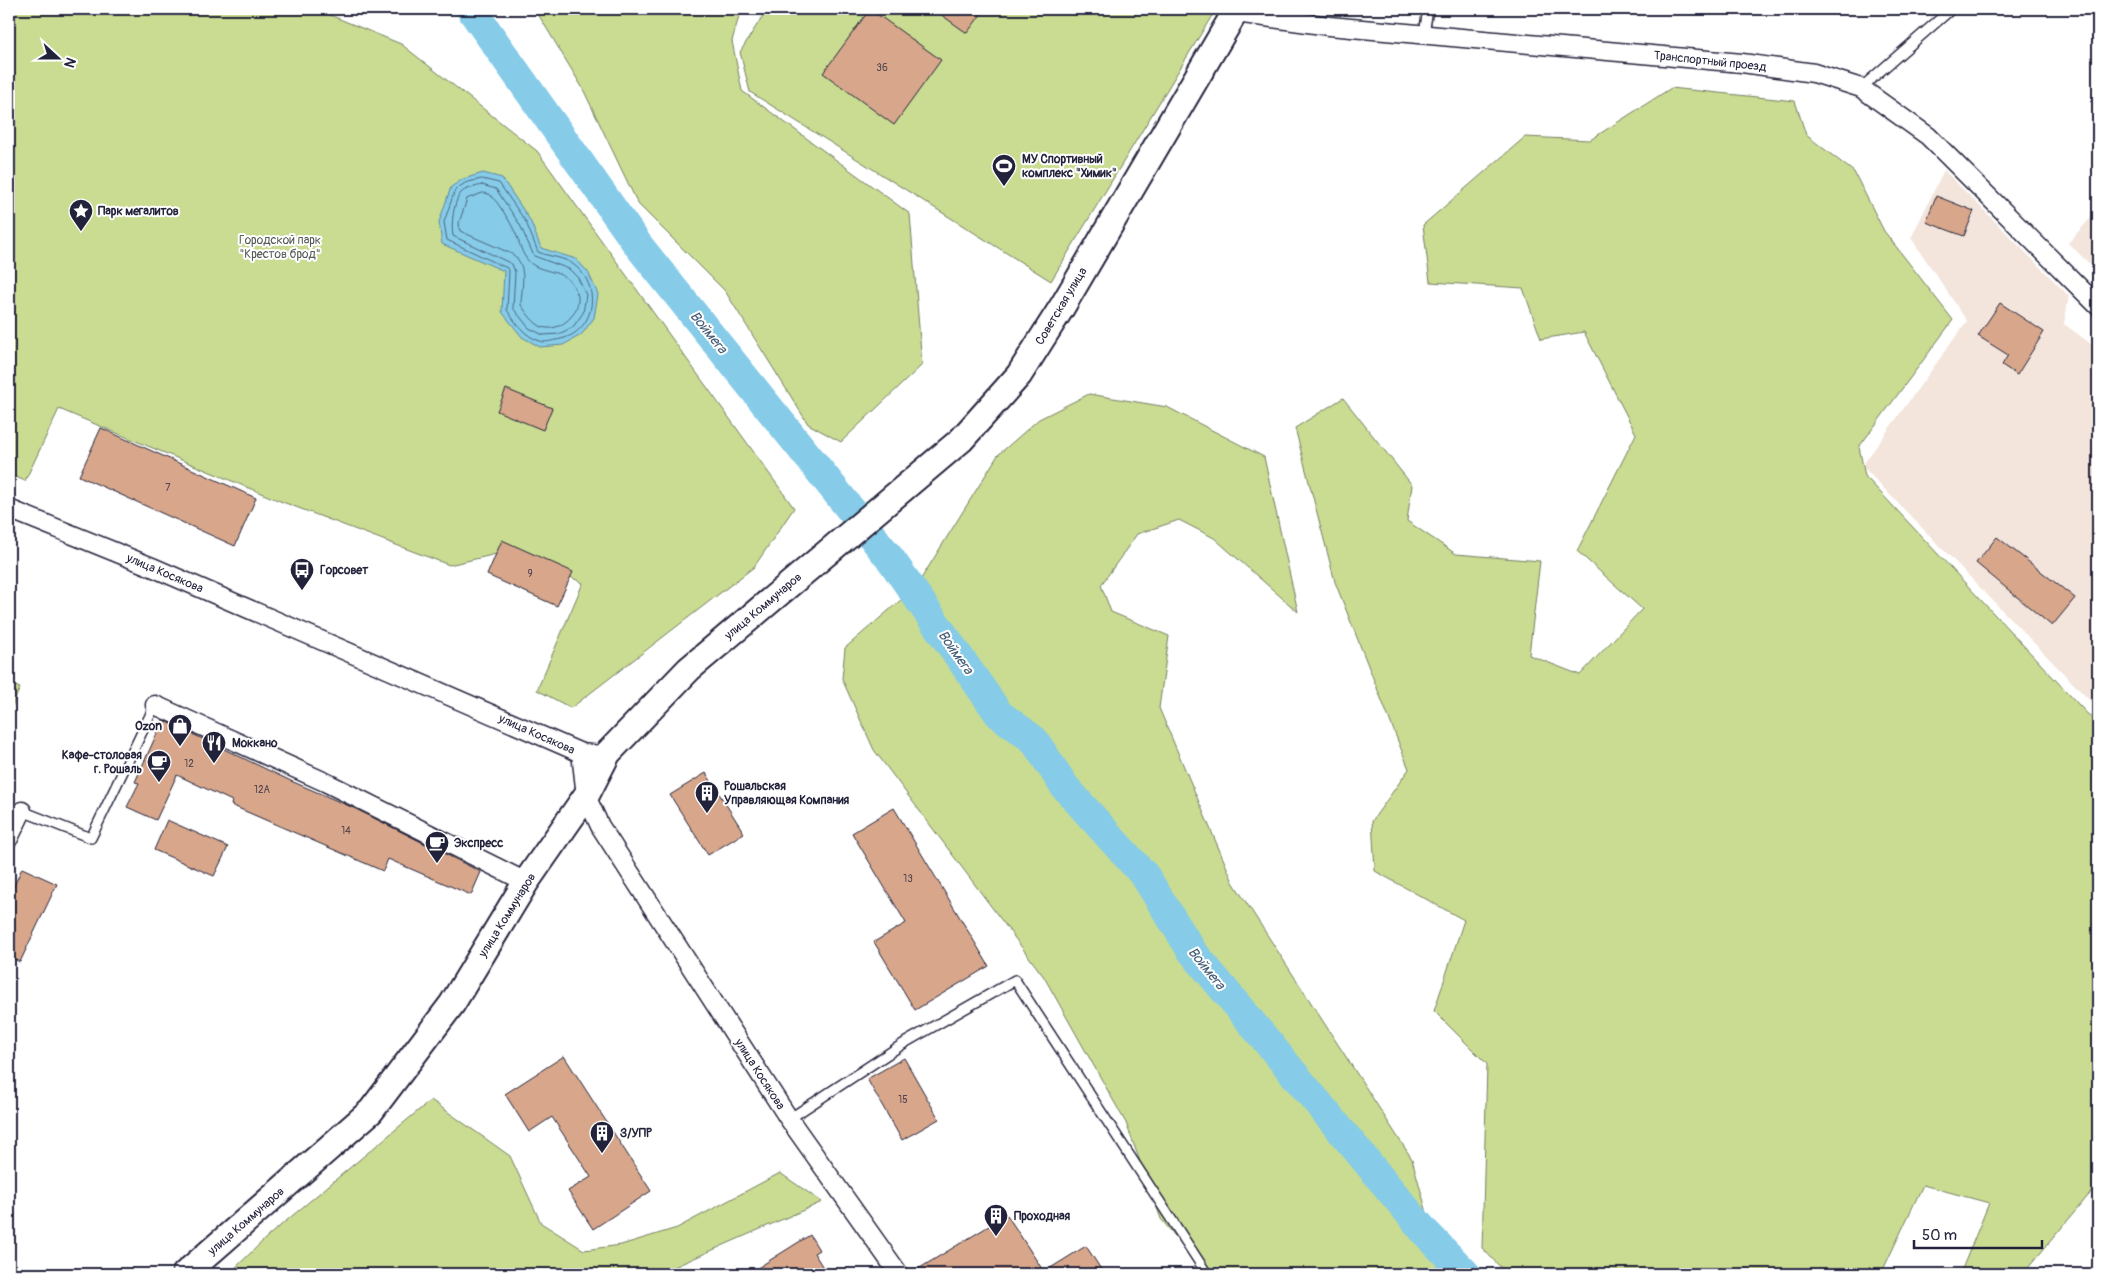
<svg xmlns="http://www.w3.org/2000/svg" width="2107" height="1283" font-family="Pangolin,sans-serif">
<style>
.built{fill:#f3e5dc}
.green{fill:#c9dc91;stroke:#767f66}
.water{fill:#86cbe8;stroke:#5e87a3}
.lines{fill:none;stroke-linecap:round;stroke-linejoin:round}
.shore{stroke:#4a6680;stroke-width:1}
.river{stroke:#86cbe8;stroke-width:30}
.building{fill:#d8a78b;stroke:#22223b}
.lane-casing{stroke:#22223b;stroke-width:12}
.street-casing{stroke:#22223b;stroke-width:21}
.secondary-casing{stroke:#22223b;stroke-width:29}
.lane{stroke:#fff;stroke-width:9}
.street{stroke:#fff;stroke-width:18}
.secondary{stroke:#fff;stroke-width:25}
.labels{text-anchor:middle;stroke-width:4;stroke-linejoin:round;paint-order:stroke}
.number-label{font-size:10px;fill:#50434f}
.street-label{font-size:12px;fill:#22223b;stroke:#fff}
.poi-label{font-size:12px;font-weight:bold;fill:#22223b;stroke:#fff;text-anchor:start}
.park-label{font-size:12px;fill:#545a55;stroke:#fff}
.water-label{font-size:14px;font-style:italic;fill:#455d78;stroke:#fff}
</style>
<rect width="100%" height="100%" fill="#fff"/>
<filter id="ink" filterUnits="userSpaceOnUse"><feTurbulence type="fractalNoise" baseFrequency=".02" numOctaves="2"/><feDisplacementMap in="SourceGraphic" scale="10" xChannelSelector="R" yChannelSelector="G"/><feConvolveMatrix kernelMatrix="1 2 1 2 8 2 1 2 1" color-interpolation-filters="sRGB"/></filter>
<g filter="url(#ink)">
<!-- built -->
<g class="built">
<path d="M1944,170l125,126 -5,28 34,25v360l-236,-243 105,-145 -56,-83z"/>
<path d="M2098,210v62l-30,-29z"/>
</g>
<!-- green -->
<g class="green">
<path d="M9,9h306l86,35 136,107 257,357 -40,59 -183,141 -34,-18 46,-107 -69,-33 -65,15 -169,-64 -221,-92 -34,72 -16,-7z"/>
<path d="M535,9h206l-9,32 10,50 168,123 12,151 -81,77 -33,-18 -83,-133 -87,-87 -56,-117z"/>
<path d="M767,9h449l-165,272 -301,-189 -10,-40z"/>
<path d="M1671,88l124,13 11,34 48,37 30,59 69,89 -94,127 6,29 229,245h4v463l-75,90h-63l29,-71 -66,-18 -42,89h-374l-25,-26 5,-184 -53,-53 30,-91 -89,-49 -3,-50 37,-52 -74,-187 -40,-154 48,-30 69,87 -5,36 49,33 84,7 -11,94 51,20 62,-66 -65,-58 59,-117 -52,-102 -43,7 -18,-51 -93,-6 -7,-57 102,-88 65,3z"/>
<path d="M1089,394l78,13 97,50 34,155 -84,-74 -35,-18 -42,14 -36,51 10,27 58,24 -10,72 74,174 179,277 32,115h-238l-45,-55 -35,-96 -82,-146 -170,-227 -32,-71 3,-31 71,-61 82,-132 41,-36z"/>
<path d="M9,683l11,5 -11,25z"/>
<path d="M431,1100l79,56 31,67 43,27 37,-5 56,-17 103,-55 42,29 -164,72h-246l-49,-2 -1,2h-133l39,-38z"/>
</g>
<!-- water -->
<path class="water" d="M483,173l19,5 28,42 11,28 35,11 12,13 10,22 -4,24 -13,17 -18,10 -23,2 -18,-10 -20,-25 2,-41 -62,-27 -3,-22 12,-35 12,-8z"/>
<g class="lines">
<!-- shore -->
<g class="shore">
<path d="M482,179l17,4 27,39 12,30c11,5 27,5 36,13 30,23 20,71 -19,75 -4,1 -11,3 -15,1 -15,-4 -25,-19 -33,-31l2,-38 -2,-4 -60,-28 -3,-18 11,-32 10,-7z"/>
<path d="M482,185l14,4 24,36 14,31 35,13 9,9 8,17 -3,18 -10,14 -14,7 -16,1 -14,-7 -16,-20 2,-36 -3,-8 -59,-28c-2,-11 0,-32 7,-42 5,-6 15,-7 22,-9z"/>
<path d="M483,193c1,0 7,1 7,2 6,4 21,28 24,35 5,9 6,20 12,28 11,17 38,9 48,29 1,3 4,7 4,10 2,17 -19,36 -36,30 -9,-4 -15,-14 -21,-22 0,-17 8,-40 -9,-51l-52,-23 -1,-8 8,-24z"/>
</g>
<!-- river -->
<path class="river" d="M471,9l167,236 254,316 107,153 35,26 31,47 80,89 47,75 233,281 41,42"/>
</g>
<!-- building -->
<g class="building">
<path d="M870,9l71,51 -47,65 -71,-52z"/>
<path d="M933,9h52l-18,24z"/>
<path d="M1936,196l38,15 -10,25 -38,-14z"/>
<path d="M2000,303l44,29 -27,43 -15,-10 6,-10 -30,-19z"/>
<path d="M506,389l46,19 -9,22 -46,-19z"/>
<path d="M101,428l155,70 -21,48 -156,-70z"/>
<path d="M1997,537l78,61 -23,28 -76,-63z"/>
<path d="M502,540l71,32 -16,34 -70,-31z"/>
<path d="M163,720l128,61 65,28 125,63 -10,23 -83,-36 -5,12 -152,-66 1,-4 -55,-26 -21,45 -29,-13 12,-24 -4,-1z"/>
<path d="M706,773l38,60 -36,22 -38,-60z"/>
<path d="M894,808l95,158 -74,44 -41,-68 32,-19 -54,-90z"/>
<path d="M167,820l61,27 -14,29 -60,-26z"/>
<path d="M22,868l35,16 -37,78 -11,-5v-60z"/>
<path d="M564,1056l87,135 -58,38 -25,-38 23,-14 -39,-60 -23,15 -24,-38z"/>
<path d="M904,1058l35,61 -37,21 -35,-61z"/>
<path d="M1007,1215l37,57 42,-26 18,28h-194z"/>
<path d="M810,1235l9,15 -5,3 13,21h-79z"/>
</g>
<g class="lines">
<defs>
<g id="lane">
<path d="M1424,34l4,-25"/>
<path d="M1861,88l87,-76 1,-3"/>
<path d="M22,811l69,27 64,-133"/>
<path d="M789,1119l117,-77 109,-62 192,294"/>
</g>
<g id="street">
<path d="M1236,13l93,13 413,37 72,10 47,15 67,48 170,170"/>
<path d="M9,509l143,58 429,186 21,2 6,-2"/>
<path d="M155,705l170,77 201,100"/>
<path d="M581,753l5,43 14,30 189,293 110,155"/>
<path d="M9,838l13,-27"/>
</g>
<path id="secondary" d="M185,1274l186,-163 81,-107 74,-122 60,-86 22,-43 81,-84 272,-229 58,-65 43,-68 175,-298"/>
</defs>
<!-- lane casing -->
<use href="#lane" class="lane-casing"/>
<!-- street casing -->
<use href="#street" class="street-casing"/>
<!-- secondary casing -->
<use href="#secondary" class="secondary-casing"/>
<!-- lane -->
<use href="#lane" class="lane"/>
<!-- street -->
<use href="#street" class="street"/>
<!-- secondary -->
<use href="#secondary" class="secondary"/>
</g>
</g>
<!-- icons -->
<defs>
<symbol id="stadium-pin" viewBox="-11 -11 22 30"><path d="M0 17L-7.5 6A9.5 9.5 0 1 1 7.5 6Z" fill="#22223b" stroke="#fff"/><path d="M0-5a6.5 5 0 1 0 0 10a6.5 5 0 1 0 0-10ZM-3.5-1.8h7v3.6h-7Z" fill="#fff"/></symbol>
<symbol id="sight-pin" viewBox="-11 -11 22 30"><path d="M0 17L-7.5 6A9.5 9.5 0 1 1 7.5 6Z" fill="#22223b" stroke="#fff"/><path d="M0-6L1.8-2.2L6-1.7L2.9 1.2L3.7 5.4L0 3.3L-3.7 5.4L-2.9 1.2L-6-1.7L-1.8-2.2Z" fill="#fff"/></symbol>
<symbol id="bus-pin" viewBox="-11 -11 22 30"><path d="M0 17L-7.5 6A9.5 9.5 0 1 1 7.5 6Z" fill="#22223b" stroke="#fff"/><path d="M-5-6H5V4H4V6H2V4H-2V6H-4V4H-5ZM-3.5-4V0h7V-4ZM-3.5 1.2v1.5H-2V1.2ZM2 1.2v1.5H3.5V1.2Z" fill="#fff"/></symbol>
<symbol id="shop-pin" viewBox="-11 -11 22 30"><path d="M0 17L-7.5 6A9.5 9.5 0 1 1 7.5 6Z" fill="#22223b" stroke="#fff"/><path d="M-5-2.5h2.3a2.7 3.5 0 0 1 5.4 0H5L5.5 6h-11ZM-1.5-2.5h3a1.5 2.3 0 0 0-3 0Z" fill="#fff"/></symbol>
<symbol id="restaurant-pin" viewBox="-11 -11 22 30"><path d="M0 17L-7.5 6A9.5 9.5 0 1 1 7.5 6Z" fill="#22223b" stroke="#fff"/><path d="M-5-6h1v4h1v-4h1v4h1v-4h1v5L-1.5 .5V6h-2V.5L-5-1ZM5-6V6H3V1.5H1.5Q1.5-4 5-6Z" fill="#fff"/></symbol>
<symbol id="cafe-pin" viewBox="-11 -11 22 30"><path d="M0 17L-7.5 6A9.5 9.5 0 1 1 7.5 6Z" fill="#22223b" stroke="#fff"/><path d="M-5.5-4.5H6V0H3Q3 3.5 0 3.5H-2.5Q-5.5 3.5-5.5 0ZM3-3.2v2h1.7v-2ZM-6 4.5H4V6H-6Z" fill="#fff"/></symbol>
<symbol id="building-pin" viewBox="-11 -11 22 30"><path d="M0 17L-7.5 6A9.5 9.5 0 1 1 7.5 6Z" fill="#22223b" stroke="#fff"/><path d="M-4-6H4V6H1V3H-1V6H-4ZM-2.5-4.3h1.7v1.8h-1.7ZM.8-4.3h1.7v1.8H.8ZM-2.5-1h1.7V.8h-1.7ZM.8-1h1.7V.8H.8Z" fill="#fff"/></symbol>
</defs>
<g fill-rule="evenodd">
<use href="#stadium-pin" x="990" y="152" width="28" height="38"/>
<use href="#sight-pin" x="67" y="197" width="28" height="38"/>
<use href="#bus-pin" x="288" y="556" width="28" height="38"/>
<use href="#shop-pin" x="166" y="712" width="28" height="38"/>
<use href="#restaurant-pin" x="200" y="729" width="28" height="38"/>
<use href="#cafe-pin" x="145" y="748" width="28" height="38"/>
<use href="#building-pin" x="693" y="779" width="28" height="38"/>
<use href="#cafe-pin" x="423" y="829" width="28" height="38"/>
<use href="#building-pin" x="588" y="1119" width="28" height="38"/>
<use href="#building-pin" x="982" y="1202" width="28" height="38"/>
</g>
<g class="labels">
<!-- number labels -->
<g class="number-label">
<text x="882" y="71">36</text>
<text x="168" y="491">7</text>
<text x="530" y="577">9</text>
<text x="189" y="767">12</text>
<text x="262" y="793">12А</text>
<text x="346" y="834">14</text>
<text x="908" y="882">13</text>
<text x="903" y="1103">15</text>
</g>
<!-- street labels -->
<g class="street-label">
<text transform="translate(1710 61) rotate(6)" y="4">Транспортный проезд</text>
<text transform="translate(1061 306) rotate(-59)" y="4">Советская улица</text>
<text transform="translate(165 573) rotate(23)" y="4">улица Косякова</text>
<text transform="translate(763 606) rotate(-40)" y="4">улица Коммунаров</text>
<text transform="translate(537 734) rotate(24)" y="4">улица Косякова</text>
<text transform="translate(507 915) rotate(-58)" y="4">улица Коммунаров</text>
<text transform="translate(760 1074) rotate(57)" y="4">улица Косякова</text>
<text transform="translate(246 1221) rotate(-41)" y="4">улица Коммунаров</text>
</g>
<!-- poi labels -->
<g class="poi-label">
<text x="1022" y="163">МУ Спортивный<tspan x="1022" dy="14">комплекс "Химик"</tspan></text>
<text x="98" y="215">Парк мегалитов</text>
<text x="320" y="574">Горсовет</text>
<text x="162" y="730" text-anchor="end">Ozon</text>
<text x="232" y="747">Моккано</text>
<text x="142" y="759" text-anchor="end">Кафе-столовая<tspan x="142" dy="14">г. Рошаль</tspan></text>
<text x="724" y="790">Рошальская<tspan x="724" dy="14">Управляющая Компания</tspan></text>
<text x="454" y="847">Экспресс</text>
<text x="620" y="1137">З/УПР</text>
<text x="1014" y="1220">Проходная</text>
</g>
<!-- park labels -->
<g class="park-label">
<text x="280" y="244">Городской парк<tspan x="280" dy="14">"Крестов брод"</tspan></text>
</g>
<!-- water labels -->
<g class="water-label">
<text transform="translate(709 332) rotate(51)" y="5">Воймега</text>
<text transform="translate(956 652) rotate(55)" y="5">Воймега</text>
<text transform="translate(1207 968) rotate(51)" y="5">Воймега</text>
</g>
</g>
<!-- margin -->
<rect width="2107" height="1283" fill="none" stroke="#fff" stroke-width="30"/>
<rect x="15" y="15" width="2077" height="1253" fill="none" stroke="#22223b" stroke-width="2" filter="url(#ink)"/>
<!-- north arrow -->
<g transform="translate(58 58) rotate(111)" stroke="#ffffff" stroke-width="4" paint-order="stroke">
<path d="M0-4L9 19L0 12L-9 19Z" fill="#22223b"/>
<text y="-8" font-size="14" font-weight="bold" text-anchor="middle" fill="#22223b">N</text>
</g>
<!-- scale -->
<path d="M1914 1240v8h128v-8" fill="none" stroke="#22223b" stroke-width="2.5"/>
<text x="1922" y="1240" font-size="15" fill="#22223b" stroke="#ffffff" stroke-width="4" paint-order="stroke">50 m</text>
</svg>
